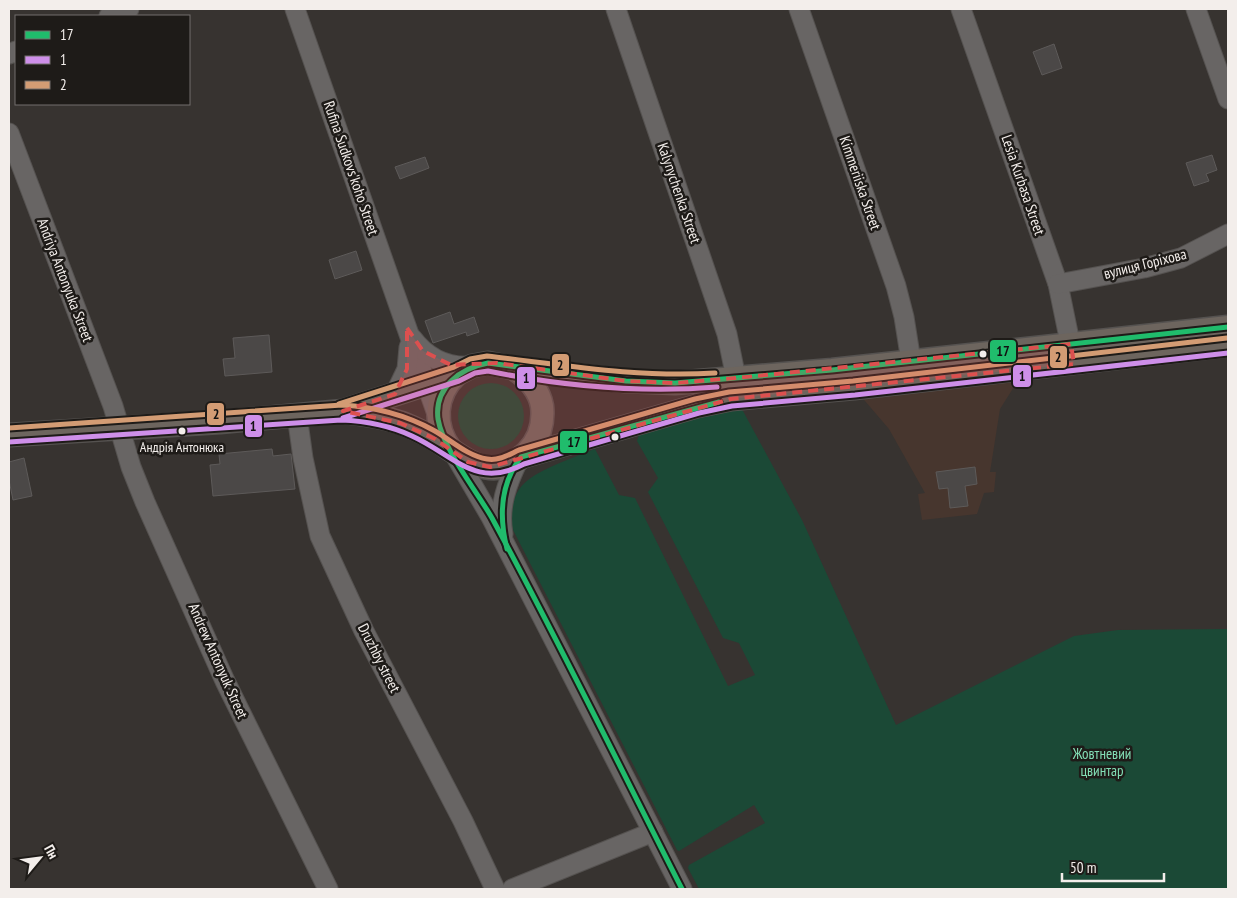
<svg xmlns="http://www.w3.org/2000/svg" width="1237" height="898" font-family="'PT Sans Narrow',sans-serif">
<style>
.commercial{fill:#47362e}
.green{fill:#1b4936}
.building{fill:#4b4847;stroke:#5d5a59}
.lines{fill:none;stroke-linecap:round;stroke-linejoin:round}
.minor-casing{stroke:#555250;stroke-width:21}
.major-casing{stroke:#555250;stroke-width:25}
.minor{stroke:#686564;stroke-width:19}
.major{stroke:#6d655e;stroke-width:22}
.bus-1-casing{stroke:#1e1b18;stroke-width:9}
.bus-2-casing{stroke:#1e1b18;stroke-width:9}
.bus-3-casing{stroke:#1e1b18;stroke-width:9}
.bus-1{stroke:#20bc6c;stroke-width:5}
.bus-2{stroke:#ce8fe9;stroke-width:5}
.bus-3{stroke:#d39c74;stroke-width:5}
.marked{fill:#dc504f;fill-opacity:0.2;stroke:#dc504f;stroke-width:4;stroke-dasharray:10 6;stroke-linejoin:round}
.bus-dot{fill:#f3eeeb;stroke:#1e1b18;stroke-width:2}
.labels{text-anchor:middle;stroke-width:5;stroke-linejoin:round;paint-order:stroke}
.bus-label{font-size:14px;fill:#f3eeeb;stroke:#1e1b18}
.street-label{font-size:15px;fill:#f3eeeb;stroke:#1e1b18}
.park-label{font-size:15px;fill:#83dfb6;stroke:#1e1b18}
.line-badge{stroke:#1e1b18;stroke-width:2}
.pale-badge-label{font-size:14px;text-anchor:middle;font-weight:bold;fill:#111}
</style>
<rect width="100%" height="100%" fill="#373330"/>
<!-- commercial -->
<path class="commercial" d="M1019,379l-19,30 -10,63h6l-2,20 -10,1 -7,21 -55,6 -4,-26 7,-1 -36,-64 -30,-35z"/>
<!-- green -->
<g class="green">
<circle cx="491" cy="416" r="33"/>
<path d="M737,406l6,5 59,109 94,205 178,-89 44,-6 110,-1v260h-529l-11,-21 1,-3 76,-42 -11,-18 -75,46 -2,-1 -166,-324c-1,-41 17,-49 51,-64 11,-4 22,-10 33,-13l24,46 16,3 93,188 27,-11 -16,-32 -16,-5 -75,-146 10,-14 -21,-37 3,-10z"/>
</g>
<!-- building -->
<g class="building">
<path d="M1054,44l8,24 -20,7 -9,-23z"/>
<path d="M1212,155l5,15 -11,4 3,7 -15,5 -8,-23z"/>
<path d="M425,157l4,11 -29,11 -5,-12z"/>
<path d="M356,251l6,19 -27,9 -6,-19z"/>
<path d="M450,312l4,12 20,-7 5,15 -12,4 -1,-4 -33,11 -8,-22z"/>
<path d="M269,335l3,37 -47,4 -2,-17 12,-1 -2,-20z"/>
<path d="M272,449l1,7 18,-2 4,35 -82,7 -3,-31 10,-1 -1,-10z"/>
<path d="M24,458l8,38 -19,4 -4,-20v-18z"/>
<path d="M975,467l2,17 -12,2 3,20 -18,2 -2,-20 -9,1 -3,-17z"/>
</g>
<g class="lines">
<defs>
<g id="minor">
<path d="M295,9l143,408"/>
<path d="M616,9l111,325 9,44"/>
<path d="M799,9l97,277 8,31 7,44"/>
<path d="M961,9l97,275 15,73"/>
<path d="M1196,9l32,90"/>
<path d="M109,16l20,-7"/>
<path d="M9,54l7,-3"/>
<path d="M9,133l104,273 18,61 14,35 80,179 103,208"/>
<path d="M1058,284l86,-16 37,-10 47,-24"/>
<path d="M412,338c15,20 35,30 60,28"/>
<path d="M395,394l12,-25 2,-22"/>
<path d="M297,415l6,43 17,78 44,95 99,190 32,68"/>
<path d="M452,450l39,67 191,372"/>
<path d="M503,534c-5,-27 4,-51 16,-75"/>
<path d="M512,889l141,-57"/>
</g>
<g id="major">
<path d="M346,412c19,2 38,5 56,11 12,5 23,10 34,17 30,19 57,46 91,12 12,-12 17,-29 15,-46 -3,-17 -15,-29 -29,-38"/>
<path d="M9,435l211,-13 123,-11 114,-37 15,-8 16,-3 25,5 113,13 49,2 157,-13 396,-43"/>
<path d="M451,450c-18,-24 -17,-55 6,-76"/>
<path d="M521,457l176,-51 34,-7 123,-11 374,-43"/>
</g>
</defs>
<!-- minor casing -->
<use href="#minor" class="minor-casing"/>
<!-- major casing -->
<use href="#major" class="major-casing"/>
<!-- minor -->
<use href="#minor" class="minor"/>
<!-- major -->
<use href="#major" class="major"/>
<defs>
<g id="bus-1">
<path d="M507,549c-8,-32 -7,-65 14,-92l198,-55"/>
<path d="M682,889c-63,-124 -124,-249 -190,-371 -16,-28 -49,-69 -54,-99 -4,-32 23,-51 50,-56l138,18 49,2 157,-13 396,-43"/>
</g>
<g id="bus-2">
<path d="M343,418l116,-37 16,-8 13,-2c74,15 153,22 229,16"/>
<path d="M9,442l332,-22c25,1 48,5 71,16 42,19 64,54 112,28l175,-51 33,-7 123,-11 373,-42"/>
</g>
<g id="bus-3">
<path d="M339,404l115,-37 16,-8 17,-3c77,9 151,22 228,17"/>
<path d="M9,428l333,-23c33,2 62,9 91,25 17,9 34,26 54,29 12,2 21,-4 32,-9l176,-51 34,-7 124,-11 374,-43"/>
</g>
</defs>
<!-- bus-1 casing -->
<use href="#bus-1" class="bus-1-casing"/>
<!-- bus-2 casing -->
<use href="#bus-2" class="bus-2-casing"/>
<!-- bus-3 casing -->
<use href="#bus-3" class="bus-3-casing"/>
<!-- bus-1 -->
<use href="#bus-1" class="bus-1"/>
<!-- bus-2 -->
<use href="#bus-2" class="bus-2"/>
<!-- bus-3 -->
<use href="#bus-3" class="bus-3"/>
</g>
<!-- marked area -->
<path class="marked" d="M407,328l16,23 28,14 46,-2 129,18 49,2 61,-5 335,-34 3,20 -343,35 -241,68 -22,-5 -33,-23 -35,-16 -57,-12 52,-17 12,-25z"/>
<!-- markers -->
<g class="bus-dot">
<circle cx="983" cy="354" r="4.5"/>
<circle cx="182" cy="431" r="4.5"/>
<circle cx="615" cy="437" r="4.5"/>
</g>
<g class="labels">
<!-- bus labels -->
<g class="bus-label">
<text x="182" y="452">Андрія Антонюка</text>
</g>
<!-- street labels -->
<g class="street-label">
<text transform="translate(351 168) rotate(71)" y="5">Rufina Sudkovs'koho Street</text>
<text transform="translate(860 183) rotate(71)" y="5">Kimmeriiska Street</text>
<text transform="translate(1023 185) rotate(71)" y="5">Lesia Kurbasa Street</text>
<text transform="translate(679 193) rotate(71)" y="5">Kalynychenka Street</text>
<text transform="translate(1145 264) rotate(-14)" y="5">вулиця Горіхова</text>
<text transform="translate(65 280) rotate(69)" y="5">Andriya Antonyuka Street</text>
<text transform="translate(379 658) rotate(63)" y="5">Druzhby street</text>
<text transform="translate(218 661) rotate(66)" y="5">Andrew Antonyuk Street</text>
</g>
<!-- park labels -->
<g class="park-label">
<text x="1102" y="759">Жовтневий<tspan x="1102" dy="17">цвинтар</tspan></text>
</g>
</g>
<g class="line-badge">
<rect x="989" y="339" width="28" height="24" rx="5" fill="#20bc6c"/>
<rect x="1049" y="345" width="19" height="24" rx="5" fill="#d39c74"/>
<rect x="551" y="353" width="19" height="24" rx="5" fill="#d39c74"/>
<rect x="1012" y="364" width="20" height="24" rx="5" fill="#ce8fe9"/>
<rect x="516" y="366" width="20" height="24" rx="5" fill="#ce8fe9"/>
<rect x="206" y="402" width="19" height="24" rx="5" fill="#d39c74"/>
<rect x="244" y="414" width="19" height="24" rx="5" fill="#ce8fe9"/>
<rect x="559" y="430" width="29" height="24" rx="5" fill="#20bc6c"/>
</g>
<g class="pale-badge-label">
<text x="1003" y="356">17</text>
<text x="1058" y="362">2</text>
<text x="560" y="370">2</text>
<text x="1022" y="381">1</text>
<text x="526" y="383">1</text>
<text x="216" y="419">2</text>
<text x="253" y="431">1</text>
<text x="574" y="447">17</text>
</g>
<!-- border -->
<rect width="1237" height="898" fill="none" stroke="#f3eeeb" stroke-width="20"/>
<!-- legend -->
<rect x="15" y="15" width="175" height="90" fill="#1e1b18" stroke="#736f6c"/>
<rect x="25" y="31" width="25" height="8" fill="#20bc6c" stroke="#736f6c"/>
<text x="60" y="40" font-size="15" fill="#f3eeeb">17</text>
<rect x="25" y="56" width="25" height="8" fill="#ce8fe9" stroke="#736f6c"/>
<text x="60" y="65" font-size="15" fill="#f3eeeb">1</text>
<rect x="25" y="81" width="25" height="8" fill="#d39c74" stroke="#736f6c"/>
<text x="60" y="90" font-size="15" fill="#f3eeeb">2</text>
<!-- north arrow -->
<g transform="translate(40 858) rotate(61)" stroke="#1e1b18" stroke-width="4" paint-order="stroke">
<path d="M0-4L9 19L0 12L-9 19Z" fill="#f3eeeb"/>
<text y="-8" font-size="14" font-weight="bold" text-anchor="middle" fill="#f3eeeb">Пн</text>
</g>
<!-- scale -->
<path d="M1062 873v8h102v-8" fill="none" stroke="#f3eeeb" stroke-width="2.5"/>
<text x="1070" y="873" font-size="15" fill="#f3eeeb" stroke="#1e1b18" stroke-width="4" paint-order="stroke">50 m</text>
</svg>
